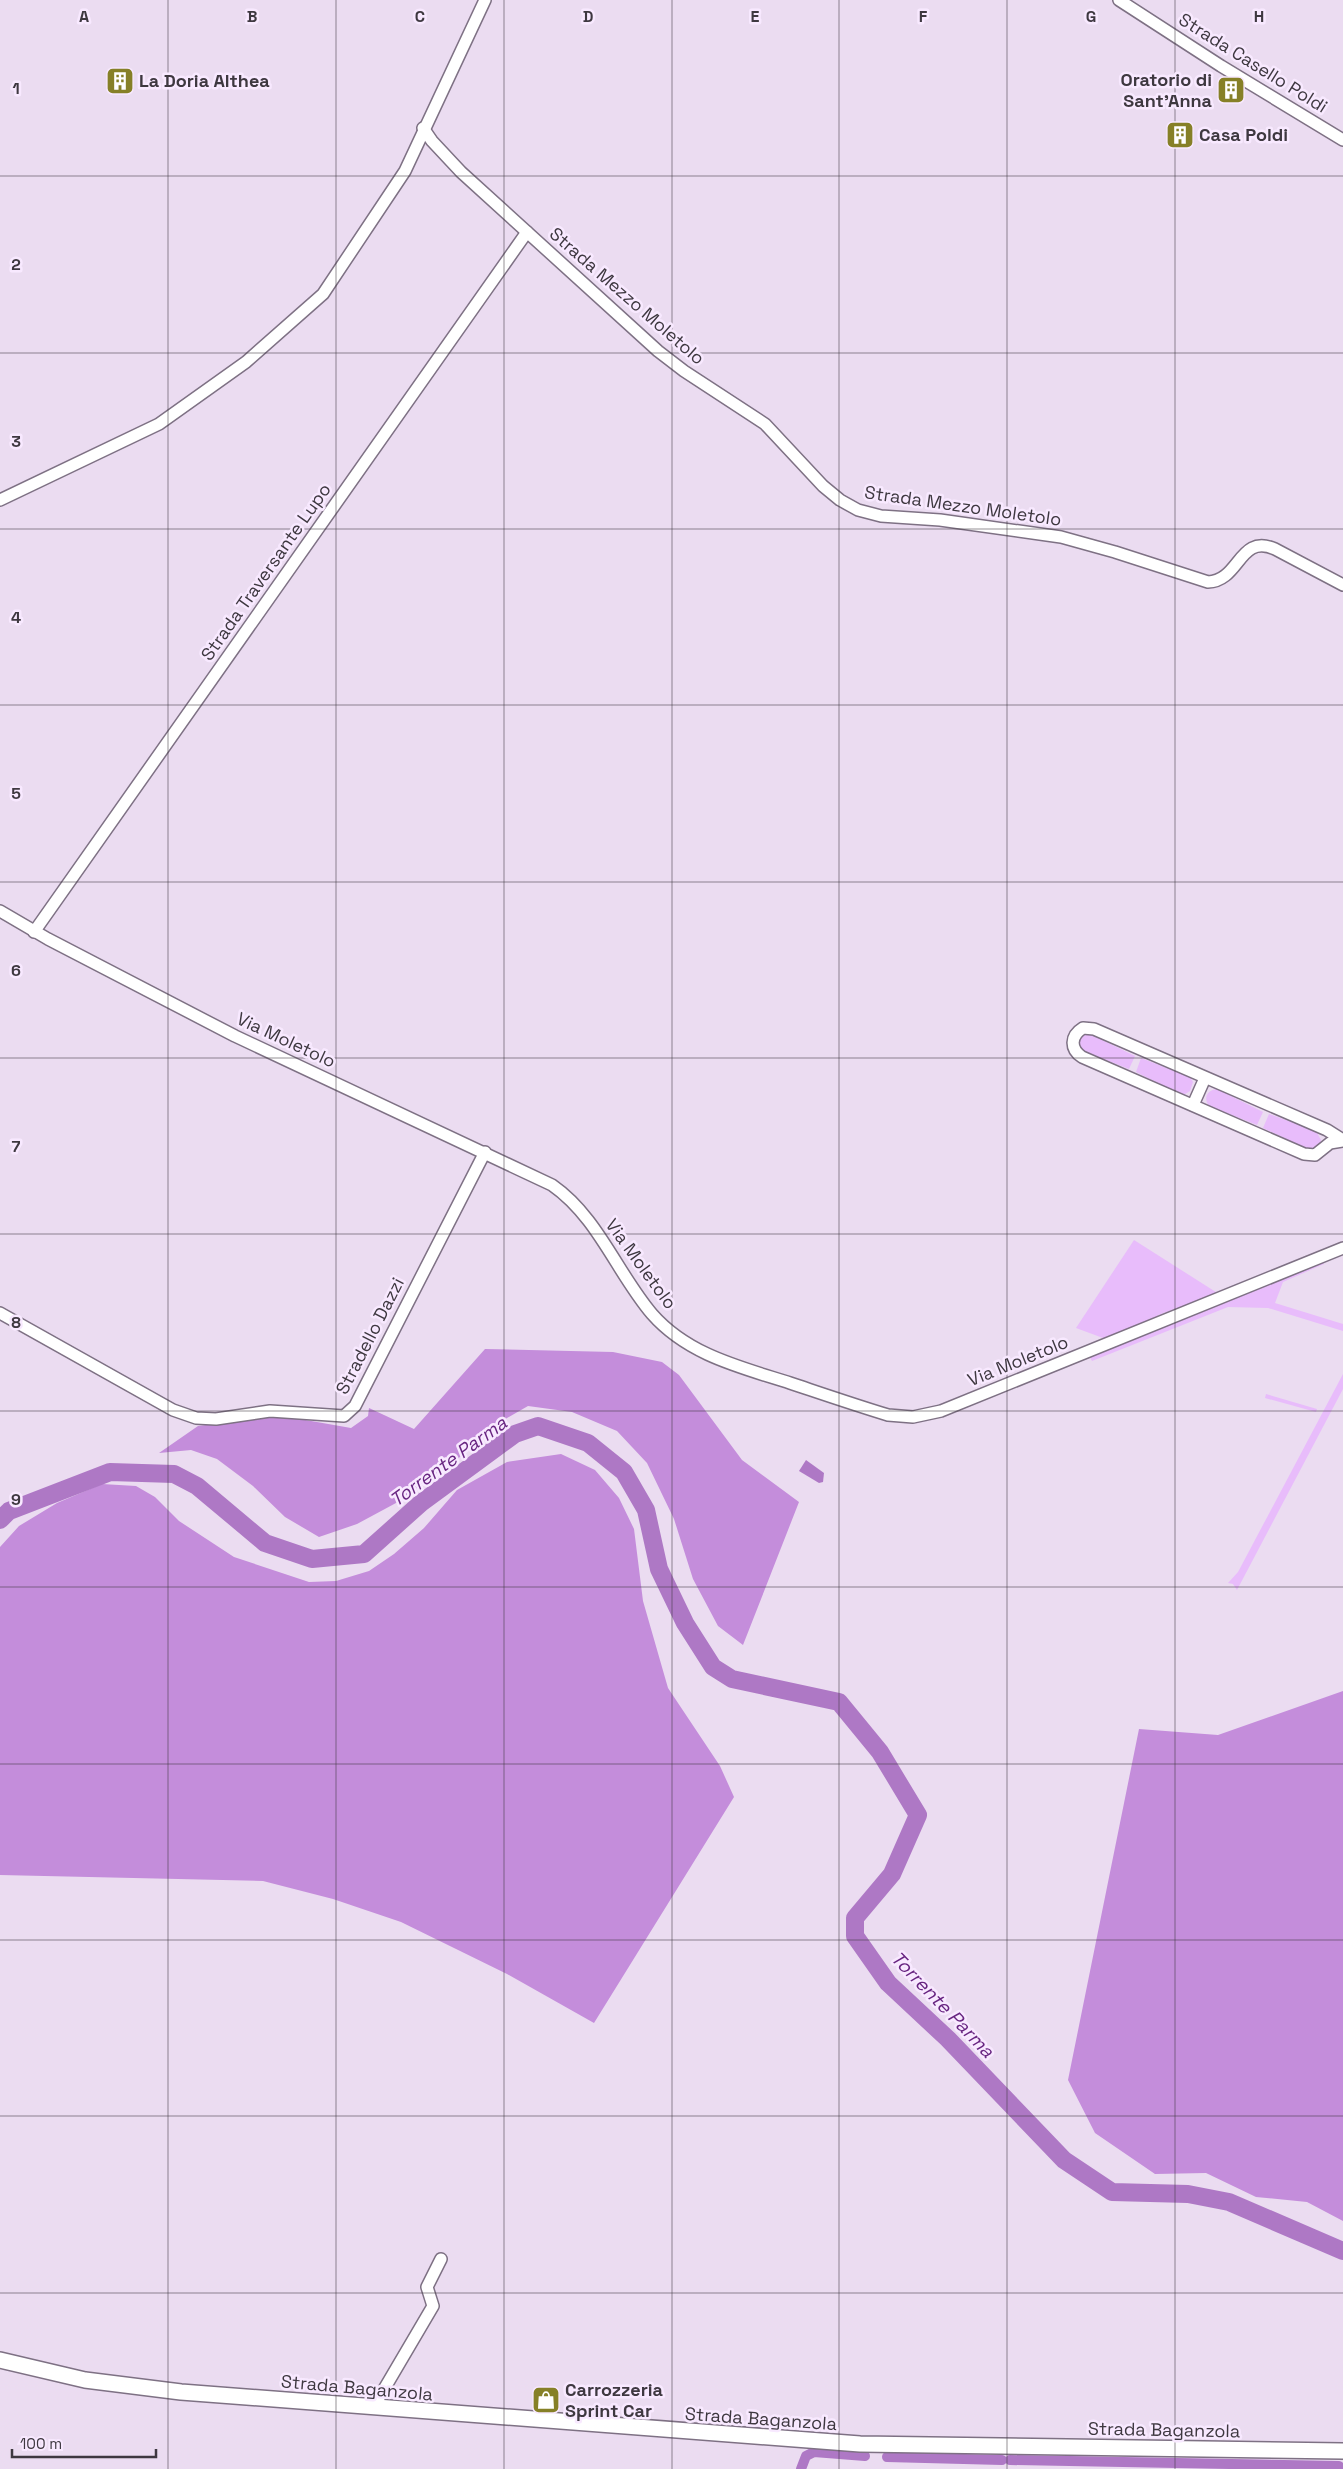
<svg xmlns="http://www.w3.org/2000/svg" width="1343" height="2469" font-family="'Space Grotesk',sans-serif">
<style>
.green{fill:#e8bcfb}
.forest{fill:#c48ddb}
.water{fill:#ae78c5}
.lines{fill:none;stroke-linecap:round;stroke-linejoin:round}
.canal{stroke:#ae78c5;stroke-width:10}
.river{stroke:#ae78c5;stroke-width:18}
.minor-casing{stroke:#7e7184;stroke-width:14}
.major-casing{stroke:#7e7184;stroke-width:18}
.minor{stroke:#fff;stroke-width:11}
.major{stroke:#fff;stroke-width:15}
.grid{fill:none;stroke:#3e3840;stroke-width:1;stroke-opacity:0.55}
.labels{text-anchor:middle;stroke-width:5;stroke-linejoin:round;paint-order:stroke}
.street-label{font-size:18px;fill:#3e3840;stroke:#f8e9ff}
.poi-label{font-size:18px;font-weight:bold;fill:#3e3840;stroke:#f8e9ff;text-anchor:start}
.water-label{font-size:19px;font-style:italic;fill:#682581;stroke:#f8e9ff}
.grid-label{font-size:16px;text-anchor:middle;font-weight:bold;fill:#3e3840;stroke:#f8e9ff;stroke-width:5;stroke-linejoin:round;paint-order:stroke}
</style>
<rect width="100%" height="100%" fill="#ebdcf1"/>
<!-- green -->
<g class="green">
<path d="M1088,1033l47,23 -6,13 -49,-19 -2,-10 3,-5z"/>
<path d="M1141,1058l49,19 3,5 -3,9 -5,3h-6l-43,-22z"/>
<path d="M1217,1089l46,23 -6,13 -48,-19c-6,-8 -2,-16 8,-17z"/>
<path d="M1269,1114l47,17 5,9 -1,6 -9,5 -48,-23z"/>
<path d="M1134,1240l85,54 -30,12c-6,-1 -25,7 -31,9l-2,5 -53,21v-3l-27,-10z"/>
<path d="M1322,1261l2,3 -41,18 -8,21 68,21v7l-75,-23 -40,-1 -136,54 -4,-7z"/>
<path d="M1343,1374v15l-106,201 -4,-6 -5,-1 10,-11z"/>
<path d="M1266,1394l51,15 -1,3 -51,-14z"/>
</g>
<!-- forest -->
<g class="forest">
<path d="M485,1349l128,3 49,10 17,13 63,85 57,42 -56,143 -25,-19 -25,-47 -19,-60 -27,-56 -30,-32 -45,-19 -44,-6 -33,19 -35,32 -64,46 -39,21 -38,13 -34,-20 -32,-31 -36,-27 -26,-9 -32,3 39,-27 79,-11 74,13 17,-12 1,-8 45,21z"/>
<path d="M561,1454l34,16 24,28 15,31 9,72 25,87 52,78 14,31 -140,226 -87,-49 -106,-52 -68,-23 -70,-18 -263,-6v-328l19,-21 38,-23 45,-19 34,2 19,11 24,24 55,36 75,25 27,-1 33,-10 25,-17 30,-26 33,-38 50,-28z"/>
<path d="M1343,1691v530l-36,-19 -51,-5 -50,-24 -51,1 -60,-41 -27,-53 71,-351 79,6z"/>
</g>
<!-- water -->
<path class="water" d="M806,1460l18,13 -1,9 -4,1 -20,-12z"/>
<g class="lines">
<!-- canal -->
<g class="canal">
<path d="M887,2457l115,3"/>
<path d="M1010,2460l329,6"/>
<path d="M801,2469l5,-13 8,-4 51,4"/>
</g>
<!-- river -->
<path class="river" d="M0,1520l9,-9 101,-39 64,2 23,12 68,57 47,16 52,-5 57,-51 94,-69 23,-8 50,17 36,29 22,38 13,59 26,54 28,44 19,12 107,23 41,50 38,63 -26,59 -37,44v18l33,47 60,56 116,121 48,32 76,2 41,8 114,49"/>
<defs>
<g id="minor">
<path d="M1119,0l102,66 122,74"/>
<path d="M423,128l9,13 29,31 197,179 26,20 81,53 58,62 17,14 18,10 23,6 59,4 121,17 54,15 93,30c32,-1 31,-49 67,-33l68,36"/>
<path d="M0,500l159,-76 87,-62 77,-68 82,-123 80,-171"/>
<path d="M0,911l48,28 187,97 317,149c46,32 65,88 100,129 36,41 88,53 138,69 33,11 65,22 98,32l25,2 28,-6 402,-163"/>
<path d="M34,932l493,-700"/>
<path d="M1193,1105l12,-27"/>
<path d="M1343,1140l-16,-10 -233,-101 -11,-1c-13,8 -13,21 -1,29l222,97 11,1 15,-12 13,-2"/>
<path d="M0,1313l173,97 23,8 20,1 54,-8 74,5 11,-10 130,-254"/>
<path d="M373,2408l60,-102 -6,-19 14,-28"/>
</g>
<path id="major" d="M0,2360l85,20 96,12 679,52 483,7"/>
</defs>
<!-- minor casing -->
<use href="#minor" class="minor-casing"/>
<!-- major casing -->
<use href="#major" class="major-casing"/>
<!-- minor -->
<use href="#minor" class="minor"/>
<!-- major -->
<use href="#major" class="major"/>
</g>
<!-- grid -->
<path class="grid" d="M168,0v2469M336,0v2469M504,0v2469M672,0v2469M839,0v2469M1007,0v2469M1175,0v2469M0,176h1343M0,353h1343M0,529h1343M0,705h1343M0,882h1343M0,1058h1343M0,1234h1343M0,1411h1343M0,1587h1343M0,1764h1343M0,1940h1343M0,2116h1343M0,2293h1343"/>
<!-- icons -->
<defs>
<symbol id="building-square" viewBox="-11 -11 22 22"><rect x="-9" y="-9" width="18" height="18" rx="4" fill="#868027" stroke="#f8e9ff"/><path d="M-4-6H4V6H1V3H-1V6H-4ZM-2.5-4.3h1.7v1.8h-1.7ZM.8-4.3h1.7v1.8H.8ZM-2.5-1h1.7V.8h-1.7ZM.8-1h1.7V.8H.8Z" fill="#fff"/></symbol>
<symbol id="shop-square" viewBox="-11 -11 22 22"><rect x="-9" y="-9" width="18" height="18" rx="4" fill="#868027" stroke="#f8e9ff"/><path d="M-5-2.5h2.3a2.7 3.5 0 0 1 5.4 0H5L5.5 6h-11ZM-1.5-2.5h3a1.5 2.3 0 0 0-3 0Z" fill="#fff"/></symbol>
</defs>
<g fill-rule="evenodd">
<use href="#building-square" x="104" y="65" width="32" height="32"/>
<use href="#building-square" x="1215" y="74" width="32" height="32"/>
<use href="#building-square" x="1164" y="119" width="32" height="32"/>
<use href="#shop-square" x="530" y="2384" width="32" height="32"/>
</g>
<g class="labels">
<!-- street labels -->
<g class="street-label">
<text transform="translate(1253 63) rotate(32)" y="6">Strada Casello Poldi</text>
<text transform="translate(627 296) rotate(41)" y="6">Strada Mezzo Moletolo</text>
<text transform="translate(963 506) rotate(8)" y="6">Strada Mezzo Moletolo</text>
<text transform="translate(266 572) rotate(-55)" y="6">Strada Traversante Lupo</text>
<text transform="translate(286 1040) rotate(25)" y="6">Via Moletolo</text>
<text transform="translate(641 1264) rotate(54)" y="6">Via Moletolo</text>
<text transform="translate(370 1336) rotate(-63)" y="6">Stradello Dazzi</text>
<text transform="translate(1018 1361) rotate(-22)" y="6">Via Moletolo</text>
<text transform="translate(357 2388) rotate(5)" y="6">Strada Baganzola</text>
<text transform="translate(761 2419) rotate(4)" y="6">Strada Baganzola</text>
<text transform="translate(1164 2430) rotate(1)" y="6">Strada Baganzola</text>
</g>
<!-- poi labels -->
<g class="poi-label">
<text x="1212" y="86" text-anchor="end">Oratorio di<tspan x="1212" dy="21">Sant'Anna</tspan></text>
<text x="139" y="87">La Doria Althea</text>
<text x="1199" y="141">Casa Poldi</text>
<text x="565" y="2396">Carrozzeria<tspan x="565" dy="21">Sprint Car</tspan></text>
</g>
<!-- water labels -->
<g class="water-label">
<text transform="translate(448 1461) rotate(-36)" y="7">Torrente Parma</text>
<text transform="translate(943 2004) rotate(46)" y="7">Torrente Parma</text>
</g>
</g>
<g class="grid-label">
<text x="84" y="22">A</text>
<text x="252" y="22">B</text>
<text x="420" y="22">C</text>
<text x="588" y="22">D</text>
<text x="755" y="22">E</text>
<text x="923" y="22">F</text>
<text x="1091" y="22">G</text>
<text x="1259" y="22">H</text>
<text x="16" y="94">1</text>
<text x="16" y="270">2</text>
<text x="16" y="447">3</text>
<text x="16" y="623">4</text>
<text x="16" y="799">5</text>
<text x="16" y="976">6</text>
<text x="16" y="1152">7</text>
<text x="16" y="1328">8</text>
<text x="16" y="1505">9</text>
</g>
<!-- scale -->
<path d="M12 2449v8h144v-8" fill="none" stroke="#3e3840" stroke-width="2.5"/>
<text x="20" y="2449" font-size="15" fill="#3e3840" stroke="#f8e9ff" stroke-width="4" paint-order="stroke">100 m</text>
</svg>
